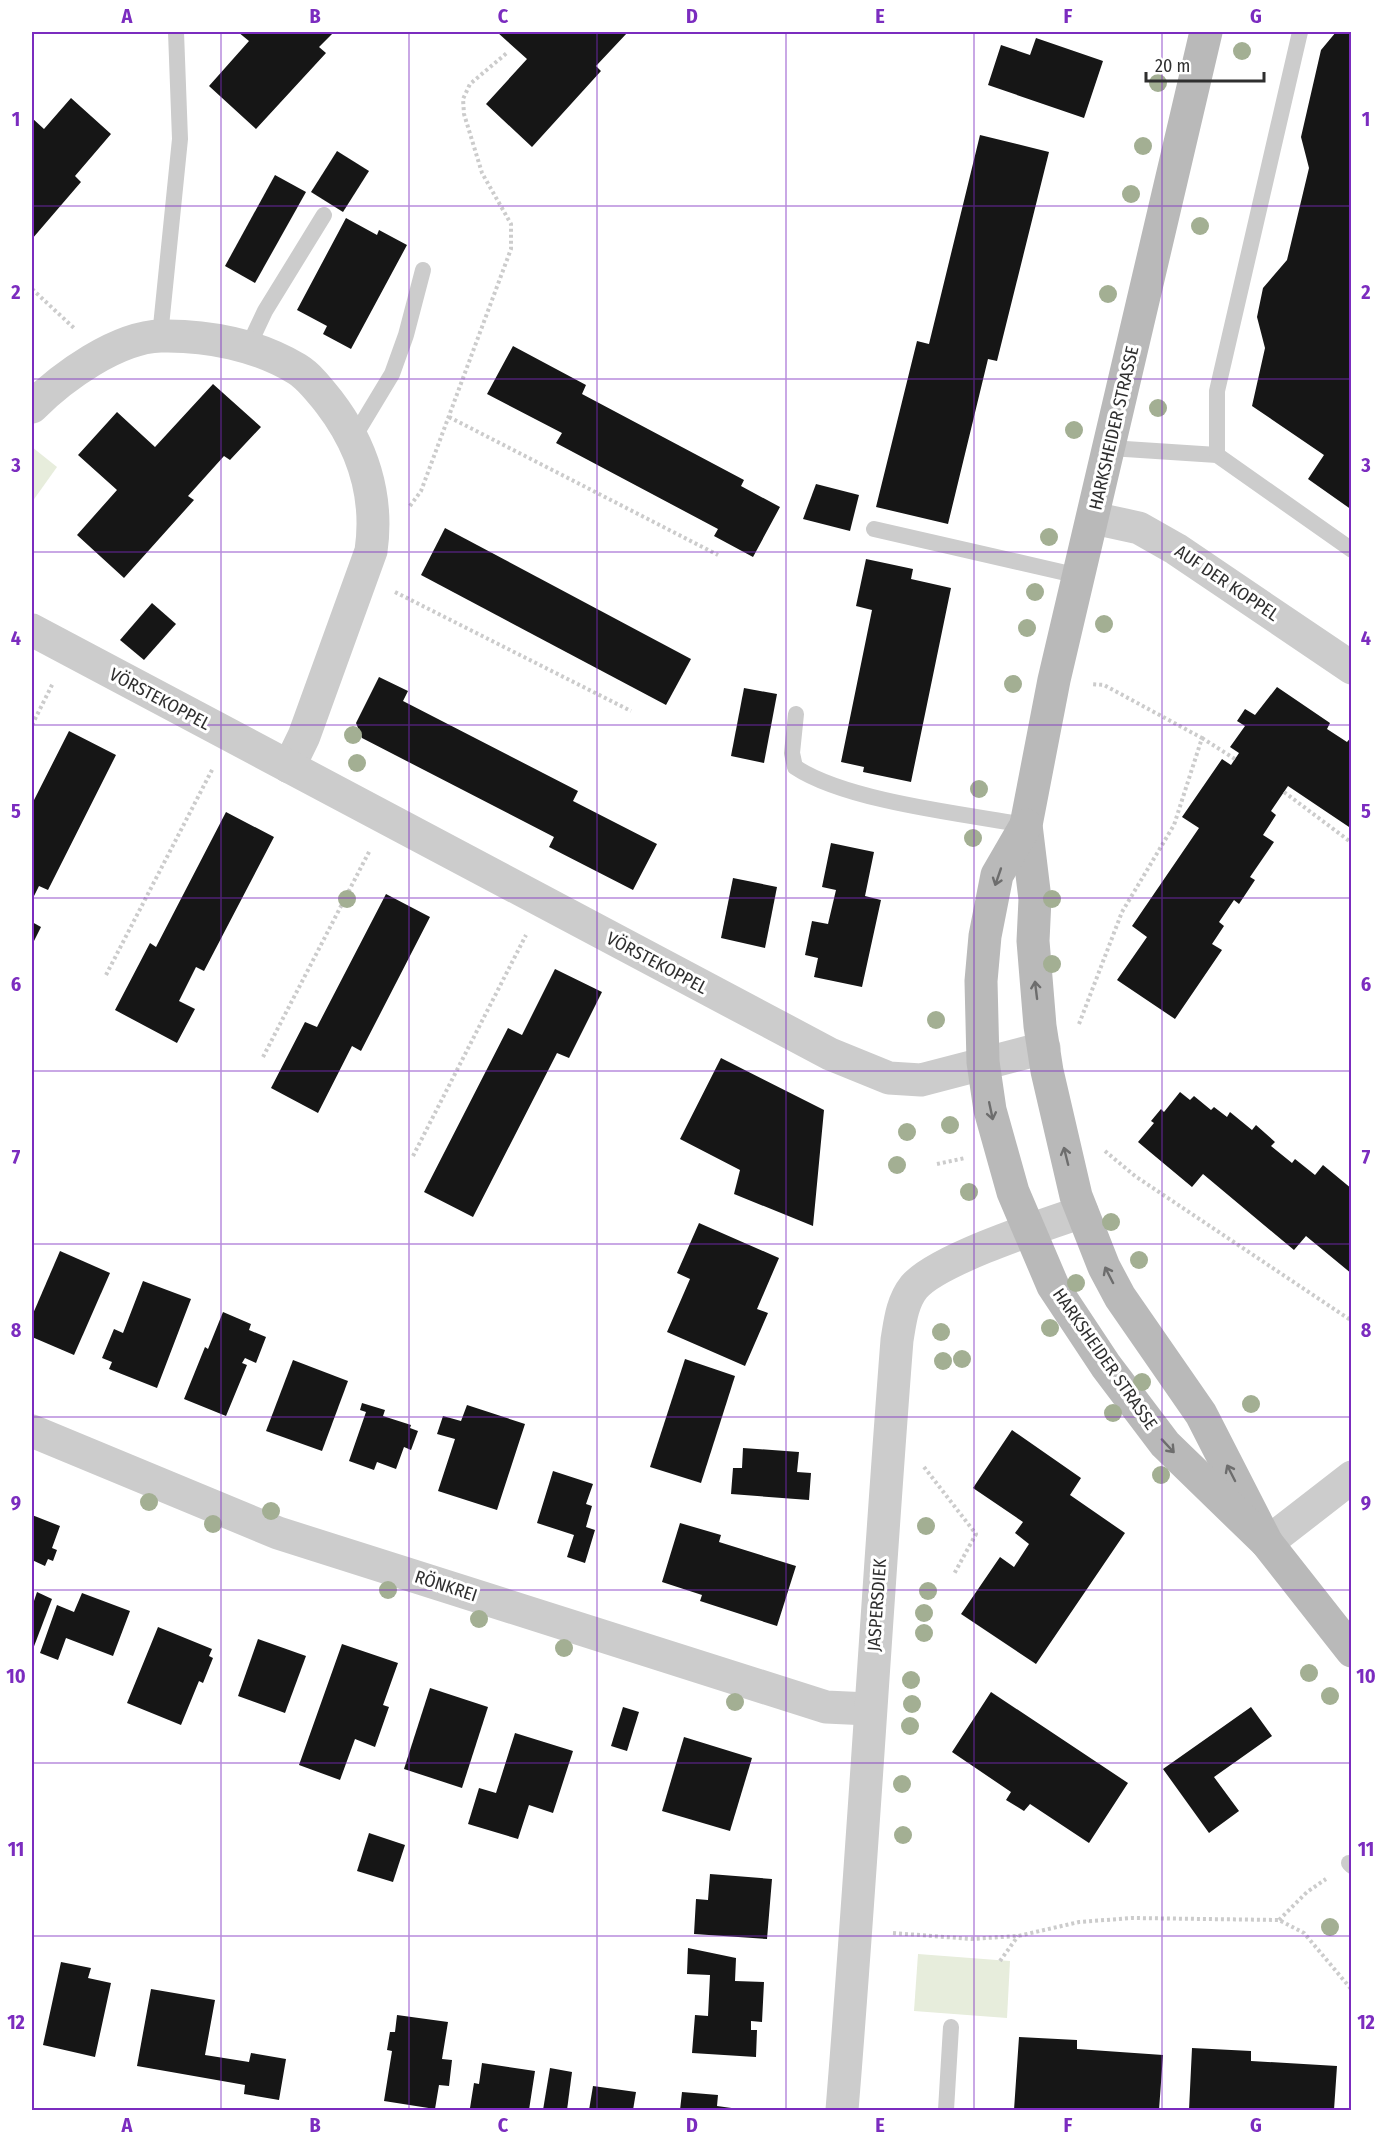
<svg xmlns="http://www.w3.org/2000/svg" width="1383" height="2142" font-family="'Fira Sans Condensed',sans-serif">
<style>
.green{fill:#e7eddc}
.building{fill:#161616}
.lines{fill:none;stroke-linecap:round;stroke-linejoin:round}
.path{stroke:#ccc;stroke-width:4;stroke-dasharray:3 3;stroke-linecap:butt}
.service{stroke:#ccc;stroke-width:16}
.minor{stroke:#ccc;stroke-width:33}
.secondary{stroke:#b9b9b9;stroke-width:33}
.tree{fill:#a3af93}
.oneway{stroke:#6d6d6d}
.grid{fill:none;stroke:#7b2cbf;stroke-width:1.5;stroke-opacity:0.55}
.labels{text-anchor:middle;stroke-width:6;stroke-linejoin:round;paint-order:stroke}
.street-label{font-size:18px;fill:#2f2f2f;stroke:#fff}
.neatline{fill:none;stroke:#7b2cbf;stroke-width:2}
.grid-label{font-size:20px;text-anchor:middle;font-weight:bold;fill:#7b2cbf}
</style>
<rect width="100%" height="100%" fill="#fff"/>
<!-- green -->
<g class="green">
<path d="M32,447l25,20 -25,35z"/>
<path d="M918,1954l92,7 -3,57 -93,-7z"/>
</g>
<!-- building -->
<g class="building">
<path d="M238,32h96l-15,15 7,6 -70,76 -47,-43 40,-45z"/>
<path d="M497,32h131l-32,34 5,5 -69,76 -46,-43 41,-45z"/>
<path d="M1336,32h16v478l-44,-31 16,-24 -72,-49 13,-58 -8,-31 6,-29 24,-28 22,-92 -8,-31 20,-87z"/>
<path d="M1036,38l67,23 -19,57 -96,-33 13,-40 29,10z"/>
<path d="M71,98l40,36 -36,42 6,6 -49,57v-121l12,11z"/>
<path d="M980,135l69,17 -52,209 -9,-2 -40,165 -72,-17 41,-166 12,3z"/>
<path d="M337,151l32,20 -26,41 -32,-20z"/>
<path d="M275,175l31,17 -51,91 -30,-17z"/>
<path d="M346,218l31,17 2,-5 28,15 -56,104 -28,-15 4,-8 -30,-16z"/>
<path d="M513,346l73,39 -4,9 162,86 -3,6 39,21 -27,50 -39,-21 4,-7 -162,-86 6,-10 -75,-39z"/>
<path d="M213,384l48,43 -31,33 -6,-4 -36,40 6,4 -70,78 -47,-43 40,-45 -39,-35 39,-43 38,35z"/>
<path d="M816,484l43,11 -9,36 -47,-12z"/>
<path d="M445,528l246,131 -25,46 -245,-130z"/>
<path d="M866,559l47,10 -2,10 40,9 -40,194 -48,-10 1,-5 -23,-5 31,-152 -16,-4z"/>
<path d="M152,603l24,21 -32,36 -24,-20z"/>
<path d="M379,677l29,14 -5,10 175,90 -5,10 84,43 -24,46 -84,-43 5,-10 -192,-99 -6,-15z"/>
<path d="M1277,687l53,36 -3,6 20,13 5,-6v93l-64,-43 -17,25 5,4 -13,20 11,7 -24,35 5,3 -16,24 -5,-4 -15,22 5,4 -12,18 10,6 -47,69 -58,-39 30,-43 -15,-11 67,-98 -17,-11 40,-58 9,6 8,-12 -9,-6 15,-21 -8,-5 8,-12 10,6z"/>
<path d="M744,688l33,6 -13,69 -33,-7z"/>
<path d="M69,731l47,24 -68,135 -9,-4 -7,14v-96z"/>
<path d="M226,812l48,25 -70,134 -8,-4 -17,34 16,8 -18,34 -62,-33 35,-67 6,4z"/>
<path d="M831,843l43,9 -9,44 16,4 -19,87 -48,-10 4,-19 -13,-3 7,-34 16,3 8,-34 -14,-3z"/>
<path d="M733,878l44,9 -12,61 -44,-10z"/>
<path d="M386,894l44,23 -69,134 -9,-5 -34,67 -47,-25 34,-66 12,5z"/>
<path d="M32,922l9,5 -9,18z"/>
<path d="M555,969l47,23 -33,66 -12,-5 -84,164 -49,-25 84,-164 14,7z"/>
<path d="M721,1058l103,52 -11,116 -79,-32 6,-24 -60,-31z"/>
<path d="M1180,1092l10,8 4,-4 17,14 3,-3 13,10 3,-5 22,18 4,-5 19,17 -4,4 21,17 3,-4 20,16 8,-10 29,24v85l-46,-38 -12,14 -91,-76 -11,13 -54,-45 16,-19 -3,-2 10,-12 3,3z"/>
<path d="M699,1223l80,35 -22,51 11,4 -23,53 -78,-34 23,-53 -13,-6z"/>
<path d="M60,1251l50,22 -36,82 -42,-18v-21z"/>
<path d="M143,1281l48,18 -34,89 -48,-19 3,-7 -10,-4 12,-29 9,4z"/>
<path d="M223,1312l28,12 -2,6 17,7 -10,26 -11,-5 -3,5 5,2 -21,51 -42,-17 21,-52 3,2z"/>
<path d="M685,1359l50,17 -34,107 -51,-16z"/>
<path d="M293,1360l55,21 -26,70 -56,-20z"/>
<path d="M362,1403l23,7 -2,6 28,9 -1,3 8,3 -7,19 -7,-3 -8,22 -19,-7 -3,8 -25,-9 17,-49 -6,-2z"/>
<path d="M467,1405l58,19 -28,86 -59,-19 17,-52 -18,-5 6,-18 18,5z"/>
<path d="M1012,1430l69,48 -11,17 55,38 -89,131 -75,-50 39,-57 14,10 15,-23 -14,-11 8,-11 -50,-34z"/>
<path d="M743,1448l56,4 -2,20 14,1 -2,27 -78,-6 2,-26h9z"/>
<path d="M553,1471l40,13 -7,20 6,2 -6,21 9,3 -10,33 -18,-6 7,-22 -37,-12z"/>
<path d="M32,1515l28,11 -8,22 5,2 -4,11 -5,-2 -3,7 -13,-6z"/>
<path d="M680,1523l41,12 -2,7 77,24 -19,60 -77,-25 2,-6 -40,-13z"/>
<path d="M37,1592l15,7 -19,50 -1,-42z"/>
<path d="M82,1593l48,18 -17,45 -47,-18 -8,22 -18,-7 17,-48 17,7z"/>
<path d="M158,1627l54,22 -3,7 4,2 -10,25 -4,-2 -18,44 -54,-22z"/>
<path d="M258,1639l48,17 -21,57 -47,-17z"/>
<path d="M342,1644l56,19 -15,42 6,2 -14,40 -20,-8 -15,41 -41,-15z"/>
<path d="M430,1688l58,19 -26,81 -58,-19z"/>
<path d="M991,1692l137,91 -39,60 -59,-39 -6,7 -18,-11 5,-8 -59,-40z"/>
<path d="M623,1707l16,5 -12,39 -16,-5z"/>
<path d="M1251,1707l21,29 -58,41 25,34 -30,22 -46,-64z"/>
<path d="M515,1733l58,18 -20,62 -24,-8 -11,34 -50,-15 11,-36 17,5z"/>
<path d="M684,1737l68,21 -22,73 -68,-20z"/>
<path d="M369,1833l36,12 -12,37 -36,-11z"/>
<path d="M710,1874l62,5 -5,60 -73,-5 2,-35 12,1z"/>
<path d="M688,1948l48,10 -1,23 29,1 -2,40 -11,-1v9h6l-1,27 -64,-4 3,-38 13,1 2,-41 -23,-1z"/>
<path d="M61,1962l30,6 -3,10 23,5 -16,74 -52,-12z"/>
<path d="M151,1989l64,11 -10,55 44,7 2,-9 35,6 -7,41 -35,-6 1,-9 -108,-19z"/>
<path d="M397,2015l51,7 -6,37 10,1 -3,26 -10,-1 -4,24 -51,-8 8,-50 -5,-1 3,-18h5z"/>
<path d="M1019,2037l58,3v9l86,6 -4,55h-145z"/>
<path d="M1192,2048l59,3v10l86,5 -3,44h-145z"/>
<path d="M482,2063l53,8 -6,39 -59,-2 4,-25 5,1z"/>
<path d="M550,2068l22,4 -5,38h-24z"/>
<path d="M593,2086l43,6 -3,18h-44z"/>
<path d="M682,2092l36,3 -1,11 29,4h-66z"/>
</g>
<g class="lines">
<!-- path -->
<g class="path">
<path d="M32,289l43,40"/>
<path d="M449,417l269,138"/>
<path d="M410,506l11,-15 90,-242v-25l-29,-51 -18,-59 -1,-15 7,-15 38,-32"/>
<path d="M395,592l236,119"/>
<path d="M32,725l21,-42"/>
<path d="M1202,738l33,21"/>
<path d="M1284,792l68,51"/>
<path d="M106,975l107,-207"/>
<path d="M1079,1024l43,-112 52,-87 28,-87 -98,-53 -13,-1"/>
<path d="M263,1057l107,-207"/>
<path d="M1105,1151l30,25 217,145"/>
<path d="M413,1156l113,-221"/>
<path d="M937,1164l28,-6"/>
<path d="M924,1467l52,67 -22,40"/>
<path d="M1279,1920l28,-28 19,-13"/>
<path d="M893,1933l78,6 47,-3 61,-14 53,-4 147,2 25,13 48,57"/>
<path d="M1000,1961l18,-25"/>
</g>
<!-- service -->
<g class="service">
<path d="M160,336l20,-197 -4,-107"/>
<path d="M249,345l16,-34 59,-96"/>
<path d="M354,437l38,-63 14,-39 17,-65"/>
<path d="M1110,448l107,7 135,95"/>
<path d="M1217,455v-64l83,-359"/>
<path d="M874,529l205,47"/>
<path d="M796,714l-4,39 3,14c51,34 168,47 231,58"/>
<path d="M1349,1863l3,3"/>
<path d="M946,2110l5,-83"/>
</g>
<!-- minor -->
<g class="minor">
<path d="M32,407c30,-30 85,-70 129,-71 47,-1 96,9 136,33 13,8 23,22 32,33 33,43 50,94 42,149l-67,185 -15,31"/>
<path d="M1093,518l46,10 37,21 176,119"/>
<path d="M32,630l798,424 59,24 32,2 123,-32"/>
<path d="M32,1431l246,102 548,174 43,2"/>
<path d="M1267,1543l85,-66"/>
<path d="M842,2110c21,-256 35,-514 55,-770 3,-18 5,-38 17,-53 24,-28 130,-62 168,-75"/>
</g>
<!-- secondary -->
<g class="secondary">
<path d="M1206,32l-152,648 -28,145 9,74 -2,42 7,85 7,45 29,125 28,71 16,30 81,117 66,129"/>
<path d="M1026,825l-29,50 -12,61 -4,45 2,81 7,48 23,82 40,94 53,80 59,78 102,99 85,108"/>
</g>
</g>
<!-- trees -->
<g class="tree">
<circle cx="1242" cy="51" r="9"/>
<circle cx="1158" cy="83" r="9"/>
<circle cx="1143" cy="146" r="9"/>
<circle cx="1131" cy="194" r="9"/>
<circle cx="1200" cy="226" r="9"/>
<circle cx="1108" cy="294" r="9"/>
<circle cx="1158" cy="408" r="9"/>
<circle cx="1074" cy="430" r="9"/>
<circle cx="1049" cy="537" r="9"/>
<circle cx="1035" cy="592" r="9"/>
<circle cx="1104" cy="624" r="9"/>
<circle cx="1027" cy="628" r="9"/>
<circle cx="1013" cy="684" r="9"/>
<circle cx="353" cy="735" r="9"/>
<circle cx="357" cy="763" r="9"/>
<circle cx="979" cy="789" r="9"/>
<circle cx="973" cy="838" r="9"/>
<circle cx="347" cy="899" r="9"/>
<circle cx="1052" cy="899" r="9"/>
<circle cx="1052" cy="964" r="9"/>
<circle cx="936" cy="1020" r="9"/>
<circle cx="950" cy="1125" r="9"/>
<circle cx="907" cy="1132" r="9"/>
<circle cx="897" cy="1165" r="9"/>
<circle cx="969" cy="1192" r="9"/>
<circle cx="1111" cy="1222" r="9"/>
<circle cx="1139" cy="1260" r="9"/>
<circle cx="1076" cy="1283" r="9"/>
<circle cx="1050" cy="1328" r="9"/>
<circle cx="941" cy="1332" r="9"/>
<circle cx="962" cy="1359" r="9"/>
<circle cx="943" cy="1361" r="9"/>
<circle cx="1142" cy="1382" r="9"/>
<circle cx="1251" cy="1404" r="9"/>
<circle cx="1113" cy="1413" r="9"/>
<circle cx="1161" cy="1475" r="9"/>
<circle cx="149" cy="1502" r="9"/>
<circle cx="271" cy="1511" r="9"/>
<circle cx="213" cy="1524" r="9"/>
<circle cx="926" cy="1526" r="9"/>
<circle cx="388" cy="1590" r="9"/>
<circle cx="928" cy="1591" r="9"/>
<circle cx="924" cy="1613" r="9"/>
<circle cx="479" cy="1619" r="9"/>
<circle cx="924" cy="1633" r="9"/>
<circle cx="564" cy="1648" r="9"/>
<circle cx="1309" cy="1673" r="9"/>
<circle cx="911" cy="1680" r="9"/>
<circle cx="1330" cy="1696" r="9"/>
<circle cx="735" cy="1702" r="9"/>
<circle cx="912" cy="1704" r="9"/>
<circle cx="910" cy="1726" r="9"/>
<circle cx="902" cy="1784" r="9"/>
<circle cx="903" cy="1835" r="9"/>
<circle cx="1330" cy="1927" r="9"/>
</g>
<!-- one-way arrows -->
<defs><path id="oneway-shaft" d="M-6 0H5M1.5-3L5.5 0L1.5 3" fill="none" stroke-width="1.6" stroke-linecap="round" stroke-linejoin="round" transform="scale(1.5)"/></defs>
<g class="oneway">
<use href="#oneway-shaft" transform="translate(998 877) rotate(109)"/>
<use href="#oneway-shaft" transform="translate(1036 990) rotate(-97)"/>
<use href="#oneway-shaft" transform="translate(991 1111) rotate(78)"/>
<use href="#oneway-shaft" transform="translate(1066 1156) rotate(-104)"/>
<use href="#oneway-shaft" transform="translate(1109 1275) rotate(-117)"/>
<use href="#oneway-shaft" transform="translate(1168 1446) rotate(47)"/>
<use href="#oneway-shaft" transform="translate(1231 1473) rotate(-117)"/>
</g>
<!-- grid -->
<path class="grid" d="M221,32v2078M409,32v2078M597,32v2078M786,32v2078M974,32v2078M1162,32v2078M32,206h1320M32,379h1320M32,552h1320M32,725h1320M32,898h1320M32,1071h1320M32,1244h1320M32,1417h1320M32,1590h1320M32,1763h1320M32,1936h1320"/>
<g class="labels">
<!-- street labels -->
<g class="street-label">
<text transform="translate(1114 428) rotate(-77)" y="6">HARKSHEIDER STRASSE</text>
<text transform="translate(1227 583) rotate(34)" y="6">AUF DER KOPPEL</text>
<text transform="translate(160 699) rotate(28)" y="6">VÖRSTEKOPPEL</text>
<text transform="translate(657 963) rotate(28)" y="6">VÖRSTEKOPPEL</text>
<text transform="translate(1105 1359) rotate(55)" y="6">HARKSHEIDER STRASSE</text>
<text transform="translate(446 1586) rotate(18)" y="6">RÖNKREI</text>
<text transform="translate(877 1605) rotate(-86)" y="6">JASPERSDIEK</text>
</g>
</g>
<!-- border -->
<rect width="1383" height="2142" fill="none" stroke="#ffffff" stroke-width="66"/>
<!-- scale -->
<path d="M1146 72v9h118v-9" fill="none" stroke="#2f2f2f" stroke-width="3"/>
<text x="1155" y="72" font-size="18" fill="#2f2f2f" stroke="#ffffff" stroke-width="4.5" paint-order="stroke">20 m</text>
<rect x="33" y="33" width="1317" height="2076" class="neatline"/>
<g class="grid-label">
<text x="127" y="23">A</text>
<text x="315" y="23">B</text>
<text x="503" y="23">C</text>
<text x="692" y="23">D</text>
<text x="880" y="23">E</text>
<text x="1068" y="23">F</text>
<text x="1256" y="23">G</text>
<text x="16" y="126">1</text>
<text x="1366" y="126">1</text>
<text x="16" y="299">2</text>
<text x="1366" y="299">2</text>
<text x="16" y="472">3</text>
<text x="1366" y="472">3</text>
<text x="16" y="645">4</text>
<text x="1366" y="645">4</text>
<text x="16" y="818">5</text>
<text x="1366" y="818">5</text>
<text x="16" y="991">6</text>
<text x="1366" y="991">6</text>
<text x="16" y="1164">7</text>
<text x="1366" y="1164">7</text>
<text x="16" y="1337">8</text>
<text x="1366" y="1337">8</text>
<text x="16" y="1510">9</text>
<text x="1366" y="1510">9</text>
<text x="16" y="1683">10</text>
<text x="1366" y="1683">10</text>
<text x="16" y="1856">11</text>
<text x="1366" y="1856">11</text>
<text x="16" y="2029">12</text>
<text x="1366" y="2029">12</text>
<text x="127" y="2132">A</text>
<text x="315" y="2132">B</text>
<text x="503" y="2132">C</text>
<text x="692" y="2132">D</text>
<text x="880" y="2132">E</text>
<text x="1068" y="2132">F</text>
<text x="1256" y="2132">G</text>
</g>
</svg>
